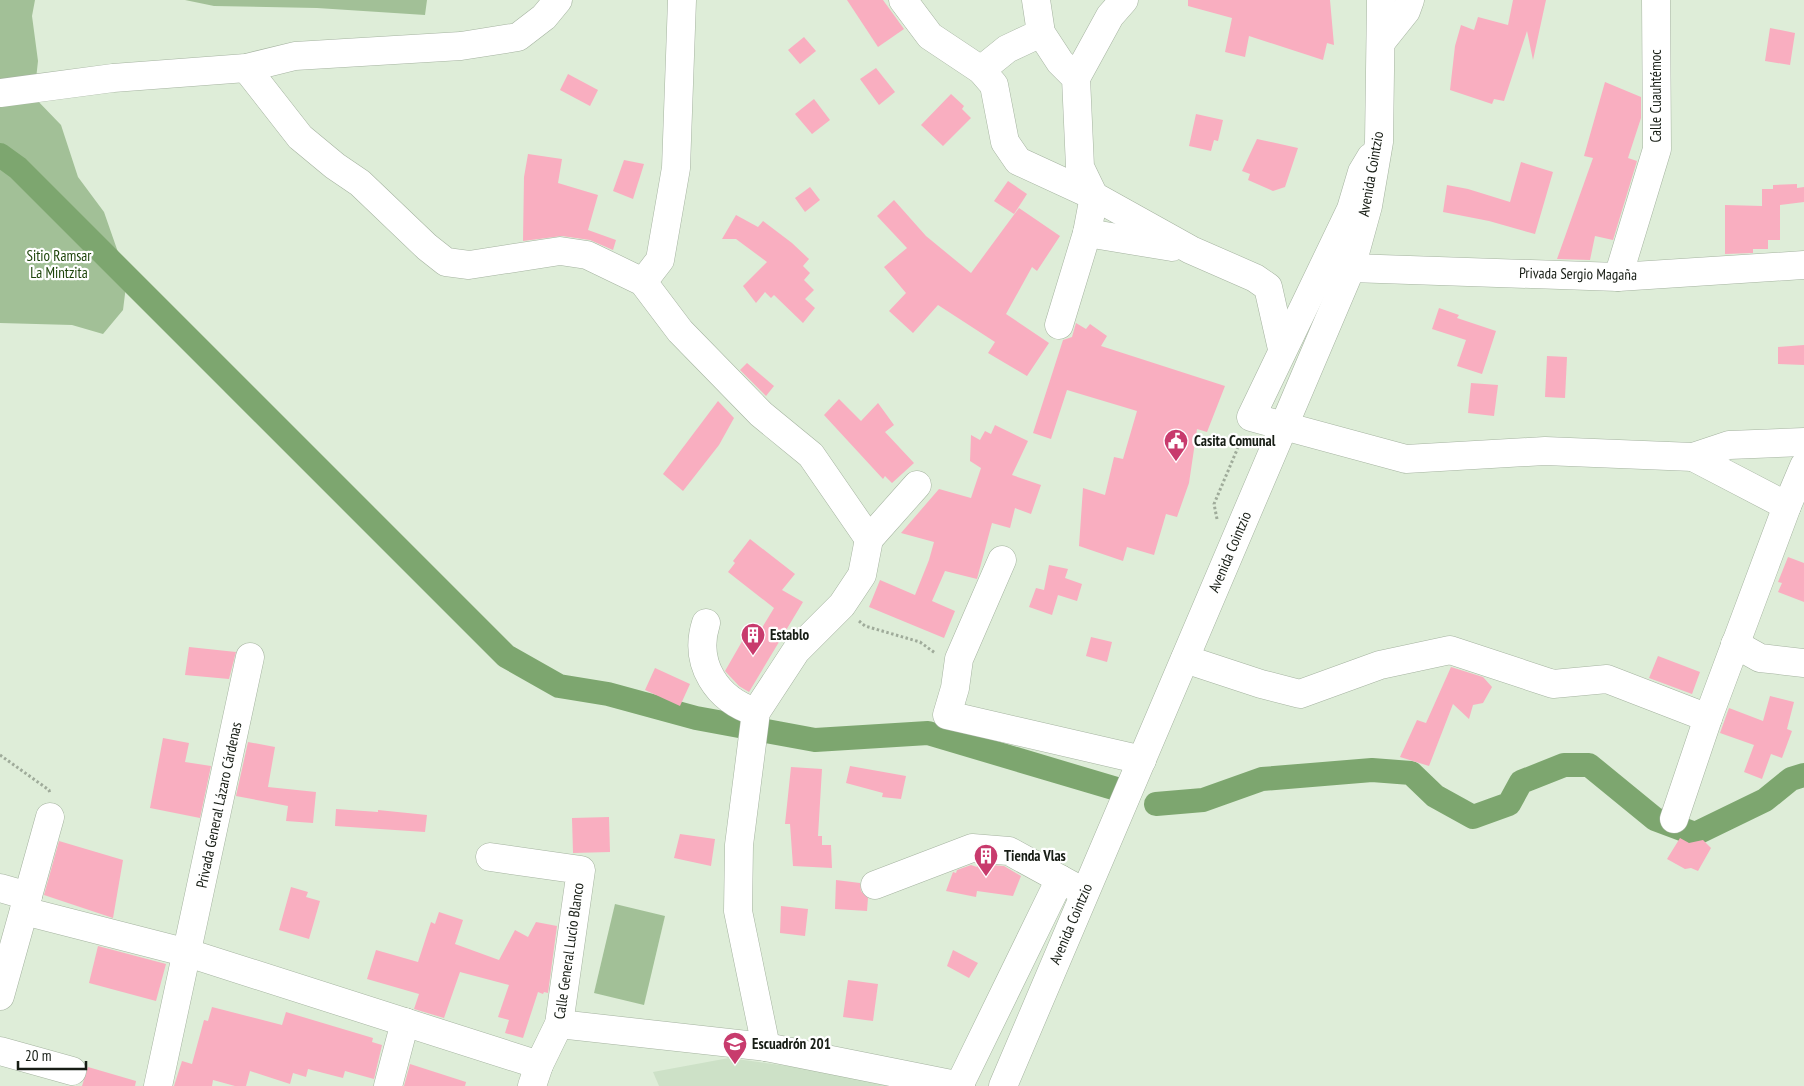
<svg xmlns="http://www.w3.org/2000/svg" width="1804" height="1086" font-family="'PT Sans Narrow',sans-serif">
<style>
.built{fill:#cde1c7}
.green{fill:#a2c097}
.lines{fill:none;stroke-linecap:round;stroke-linejoin:round}
.canal{stroke:#7da66f;stroke-width:24}
.building{fill:#f9aec0}
.minor-casing{stroke:#a5b3a0;stroke-width:29}
.major-casing{stroke:#a5b3a0;stroke-width:29}
.path{stroke:#9fab9a;stroke-width:3;stroke-dasharray:2.5 2.5;stroke-linecap:butt}
.minor{stroke:#fff;stroke-width:28}
.major{stroke:#fff;stroke-width:28}
.labels{text-anchor:middle;stroke-width:4.5;stroke-linejoin:round;paint-order:stroke}
.street-label{font-size:15px;fill:#171d15;stroke:#fff}
.park-label{font-size:15px;fill:#1d440a;stroke:#fff}
.poi-label{font-size:15px;font-weight:bold;fill:#171d15;stroke:#fff;text-anchor:start}
</style>
<rect width="100%" height="100%" fill="#deedd8"/>
<!-- built -->
<path class="built" d="M729,1058l203,28h-273l-6,-14z"/>
<!-- green -->
<g class="green">
<path d="M0,0h35l-3,16 6,45 -4,36 27,28 17,52 26,35 23,66 -4,32 -20,24 -31,-9 -72,-2z"/>
<path d="M185,0h242l-2,15 -108,-7 -103,-2z"/>
<path d="M615,904l50,12 -21,89 -50,-12z"/>
</g>
<g class="lines">
<!-- canal -->
<g class="canal">
<path d="M0,155l18,13 488,488 53,30 49,8 88,24 119,22 113,-7 192,57"/>
<path d="M1156,804l47,-4 59,-21 110,-9 39,3 24,23 38,21 36,-13 12,-22 43,-17h25l66,54 40,15 70,-34 26,-21 13,-4"/>
</g>
</g>
<!-- building -->
<g class="building">
<path d="M847,0h36l21,29 -26,18z"/>
<path d="M1188,0h142l4,45 -7,-2 -4,17 -74,-24 -4,21 -20,-5 7,-34 -44,-12z"/>
<path d="M1513,0h33l-13,60 -6,-29 -23,70 -10,-2 -2,5 -42,-14 5,-44 6,-21 13,5 4,-13 30,8z"/>
<path d="M1770,28l25,5 -5,32 -25,-4z"/>
<path d="M804,37l12,14 -16,13 -12,-14z"/>
<path d="M876,68l19,24 -16,13 -19,-26z"/>
<path d="M568,74l30,16 -8,16 -30,-16z"/>
<path d="M1605,82l36,15v21l-13,40 9,3 -24,79 -18,-4 -5,24 -33,-1 36,-101 -9,-2z"/>
<path d="M951,94l13,12 -2,3 9,9 -28,28 -22,-21z"/>
<path d="M814,99l16,21 -18,14 -17,-20z"/>
<path d="M1196,114l27,6 -5,21 -4,-1 -3,11 -22,-5z"/>
<path d="M1257,139l41,9 -13,39 -12,4 -25,-11 2,-6 -8,-3z"/>
<path d="M528,154l34,5 -4,24 40,12 -10,35 28,10 -3,10 -23,-10 -28,-4 -39,5 1,-64z"/>
<path d="M624,160l20,4 -11,35 -20,-8z"/>
<path d="M1521,162l32,10 -18,62 -46,-13 -46,-9 4,-27 21,4 42,13z"/>
<path d="M1008,181l19,13 -13,20 -20,-13z"/>
<path d="M1797,184v4l7,-1v15l-24,3v35h-12v9h-15v4l-28,1v-49l37,1v-17h11v-4z"/>
<path d="M810,187l10,13 -15,12 -10,-14z"/>
<path d="M894,200l32,36 45,37 48,-65 41,28 -23,35 -5,-4 -26,47 43,29 -22,33 -39,-23 7,-11 -57,-37 -25,28 -24,-22 17,-18 -22,-26 23,-19 -30,-32z"/>
<path d="M736,215l22,12 5,-6 29,22 17,16 -6,7 7,7 -6,7 10,10 -9,9 10,9 -12,15 -29,-28 -3,3 -6,-6 -9,11 -13,-17 24,-24 -31,-23h-14z"/>
<path d="M1439,308l20,7 -2,3 39,13 -14,43 -25,-8 9,-26 -34,-11z"/>
<path d="M1076,323l10,6 4,-5 17,12 -6,10 124,40 -18,46 -10,-3 -8,54 -12,34 -11,-3 -12,41 -27,-8 -4,14 -44,-15 4,-58 22,7 9,-38 9,2 14,-48 -70,-21 -16,49 -18,-6 30,-93 9,-3z"/>
<path d="M1804,345v20l-26,-1v-17z"/>
<path d="M1547,356l20,1 -2,41 -20,-1z"/>
<path d="M747,363l27,23 -8,10 -26,-26z"/>
<path d="M1471,383l27,2 -4,31 -26,-3z"/>
<path d="M839,399l22,22 17,-18 16,22 -9,7 29,31 -22,20 -7,-7 -2,3 -59,-64z"/>
<path d="M718,401l16,17 -15,27 -36,46 -20,-17z"/>
<path d="M995,425l33,16 -16,34 29,10 -10,29 -16,-6 -5,20 -18,-5 -15,56 -32,-8 -13,30 23,10 -11,27 -75,-31 11,-27 35,15 14,-35 5,-18 -33,-9 38,-44 32,9 10,-30 -11,-7 1,-26 9,5 5,-9 6,3z"/>
<path d="M750,539l45,35 -13,16 21,12 -54,90 -10,-6 -14,-15 23,-40h12l14,-23 -46,-36 7,-9 -2,-2z"/>
<path d="M1788,557l16,6v39l-26,-10 4,-9 -4,-1z"/>
<path d="M1049,565l19,4 -3,9 17,6 -5,17 -19,-6 -6,20 -23,-8 7,-19 8,2z"/>
<path d="M1091,637l21,5 -5,20 -21,-6z"/>
<path d="M189,647l47,5 -7,27 -44,-4z"/>
<path d="M1658,656l42,16 -8,22 -43,-16z"/>
<path d="M1451,667l32,10 9,10 -9,16 -10,2 -4,14 -16,-15 -24,62 -29,-9 17,-37 9,3z"/>
<path d="M655,668l35,16 -10,22 -35,-16z"/>
<path d="M1770,696l24,6 -7,27 5,2 -10,27 -11,-4 -9,25 -18,-7 10,-27 -34,-12 9,-25 34,13z"/>
<path d="M163,738l26,5 -4,19 26,4 -11,52 -50,-10z"/>
<path d="M248,742l27,5 -7,40 48,5 -3,31 -27,-2 2,-15 -52,-10z"/>
<path d="M850,766l56,10 -5,23 -19,-2 1,-4 -37,-10z"/>
<path d="M791,767l31,2 -4,67h4v9h9l1,23 -39,-2 -3,-42h-5z"/>
<path d="M336,809l42,3v-2l49,5 -2,17 -90,-6z"/>
<path d="M609,817l1,35 -37,1 -1,-35z"/>
<path d="M680,834l35,5 -4,27 -37,-8z"/>
<path d="M1680,838l9,5 14,-3 8,8 -13,23 -7,-3 -6,1 -18,-10z"/>
<path d="M59,841l64,19 -10,58 -69,-23z"/>
<path d="M978,864l26,2 17,10 -8,20 -36,-5 -1,6 -30,-6 7,-19 3,1 1,-3 14,-5 6,2z"/>
<path d="M836,880l24,3 1,8 7,7 -1,13 -32,-2z"/>
<path d="M291,887l17,5 -2,5 14,4 -11,38 -30,-9z"/>
<path d="M781,906l27,3 -3,27 -25,-3z"/>
<path d="M439,912l24,8 -8,24 44,16 16,-30 13,7 8,-15 21,4 -9,67 -4,-1 -1,2 -5,-2 -15,46 -18,-5 4,-13 -11,-3 11,-32 -49,-13 -16,46 -30,-9 5,-15 -52,-15 9,-29 42,12 13,-40 4,2z"/>
<path d="M98,946l68,18 -10,37 -67,-18z"/>
<path d="M953,950l25,13 -9,15 -22,-12z"/>
<path d="M848,980l30,4 -5,37 -30,-4z"/>
<path d="M212,1007l70,18 4,-13 87,26 -1,4 10,3 -8,34 -29,-8 -2,7 -35,-9 -2,8 -13,-4 -3,11 -40,-13 -4,15h-11l-22,-6 -1,6h-38l8,-25 10,3 12,-44 4,1z"/>
<path d="M410,1064l56,18 -1,4h-61z"/>
<path d="M88,1067l48,14 -1,5h-53z"/>
</g>
<g class="lines">
<defs>
<g id="minor">
<path d="M903,0l27,36 51,34 13,15 11,57 13,19 76,35 97,54 64,28 13,9 14,62"/>
<path d="M1036,0l5,33 19,29 16,16 4,89 14,29 -7,37 -28,92"/>
<path d="M1382,41l24,-30 4,-11"/>
<path d="M246,68l54,69 35,29 25,17 67,64 19,15 23,3 91,-14 27,4 56,27 37,49 81,83 50,41 58,84"/>
<path d="M981,70l26,-21 34,-16"/>
<path d="M1076,78l34,-62 14,-16"/>
<path d="M0,93l113,-15 133,-10 49,-12 166,-10 57,-9 26,-20 14,-17"/>
<path d="M1371,157l-9,15 -11,37 -100,208 155,42 139,-8 148,6 36,-12 75,-3"/>
<path d="M1087,233l85,14"/>
<path d="M1351,268l267,9 186,-12"/>
<path d="M1618,277l39,-128 -1,-149"/>
<path d="M643,282l17,-22 16,-92 6,-168"/>
<path d="M1693,457l94,49"/>
<path d="M1002,560l-43,99 -4,29 -8,27 195,45"/>
<path d="M706,623c-13,41 11,77 50,89"/>
<path d="M1735,644l25,14 44,5"/>
<path d="M1185,659l76,25 39,10 80,-29 70,-15 103,34 54,-5 101,39"/>
<path d="M1674,819l34,-101 79,-212 17,-40"/>
<path d="M490,857l91,13 -22,154 -20,41 -7,21"/>
<path d="M875,885l97,-37 37,3 51,28"/>
<path d="M0,888l28,8"/>
<path d="M24,911l164,42 351,112"/>
<path d="M0,996l50,-179"/>
<path d="M559,1024l207,23 195,39"/>
<path d="M766,1047l-28,-136 1,-66 17,-133 40,-61 46,-46 20,-30 7,-36 48,-54"/>
<path d="M0,1051l72,20"/>
<path d="M158,1086l92,-429"/>
<path d="M388,1086l17,-64"/>
<path d="M959,1086l101,-207 24,13"/>
</g>
<path id="major" d="M1003,1086l348,-818 17,-62 11,-64 2,-142"/>
</defs>
<!-- minor casing -->
<use href="#minor" class="minor-casing"/>
<!-- major casing -->
<use href="#major" class="major-casing"/>
<!-- path -->
<g class="path">
<path d="M1217,519l-3,-15 28,-66"/>
<path d="M859,621l6,5 55,16 15,11"/>
<path d="M0,755l49,35 1,4"/>
</g>
<!-- minor -->
<use href="#minor" class="minor"/>
<!-- major -->
<use href="#major" class="major"/>
</g>
<!-- icons -->
<defs>
<symbol id="civic-pin" viewBox="-11 -11 22 30"><path d="M0 17L-7.5 6A9.5 9.5 0 1 1 7.5 6Z" fill="#c83b6d" stroke="#fff"/><path d="M-.6-6.5H3V-4.5H.6V-3L4-1V1h2V6H-6V1h2V-1L-.6-3ZM-1.2 2.5V6h2.4V2.5Z" fill="#fff"/></symbol>
<symbol id="building-pin" viewBox="-11 -11 22 30"><path d="M0 17L-7.5 6A9.5 9.5 0 1 1 7.5 6Z" fill="#c83b6d" stroke="#fff"/><path d="M-4-6H4V6H1V3H-1V6H-4ZM-2.5-4.3h1.7v1.8h-1.7ZM.8-4.3h1.7v1.8H.8ZM-2.5-1h1.7V.8h-1.7ZM.8-1h1.7V.8H.8Z" fill="#fff"/></symbol>
<symbol id="school-pin" viewBox="-11 -11 22 30"><path d="M0 17L-7.5 6A9.5 9.5 0 1 1 7.5 6Z" fill="#c83b6d" stroke="#fff"/><path d="M0-5L7-2L0 1L-7-2ZM-4 1L0 2.5L4 1V4Q0 6-4 4Z" fill="#fff"/></symbol>
</defs>
<g fill-rule="evenodd">
<use href="#civic-pin" x="1162" y="427" width="28" height="38"/>
<use href="#building-pin" x="739" y="621" width="28" height="38"/>
<use href="#building-pin" x="972" y="842" width="28" height="38"/>
<use href="#school-pin" x="721" y="1030" width="28" height="38"/>
</g>
<g class="labels">
<!-- street labels -->
<g class="street-label">
<text transform="translate(1656 96) rotate(-90)" y="5">Calle Cuauhtémoc</text>
<text transform="translate(1371 174) rotate(-80)" y="5">Avenida Cointzio</text>
<text transform="translate(1578 274) rotate(1)" y="5">Privada Sergio Magaña</text>
<text transform="translate(1230 552) rotate(-67)" y="5">Avenida Cointzio</text>
<text transform="translate(219 805) rotate(-78)" y="5">Privada General Lázaro Cárdenas</text>
<text transform="translate(1071 924) rotate(-67)" y="5">Avenida Cointzio</text>
<text transform="translate(569 951) rotate(-82)" y="5">Calle General Lucio Blanco</text>
</g>
<!-- park labels -->
<g class="park-label">
<text x="59" y="261">Sitio Ramsar<tspan x="59" dy="17">La Mintzita</tspan></text>
</g>
<!-- poi labels -->
<g class="poi-label">
<text x="1194" y="446">Casita Comunal</text>
<text x="770" y="640">Establo</text>
<text x="1004" y="861">Tienda Vlas</text>
<text x="752" y="1049">Escuadrón 201</text>
</g>
</g>
<!-- scale -->
<path d="M18 1061v8h68v-8" fill="none" stroke="#171d15" stroke-width="2.5"/>
<text x="25" y="1061" font-size="15" fill="#171d15" stroke="#ffffff" stroke-width="4" paint-order="stroke">20 m</text>
</svg>
